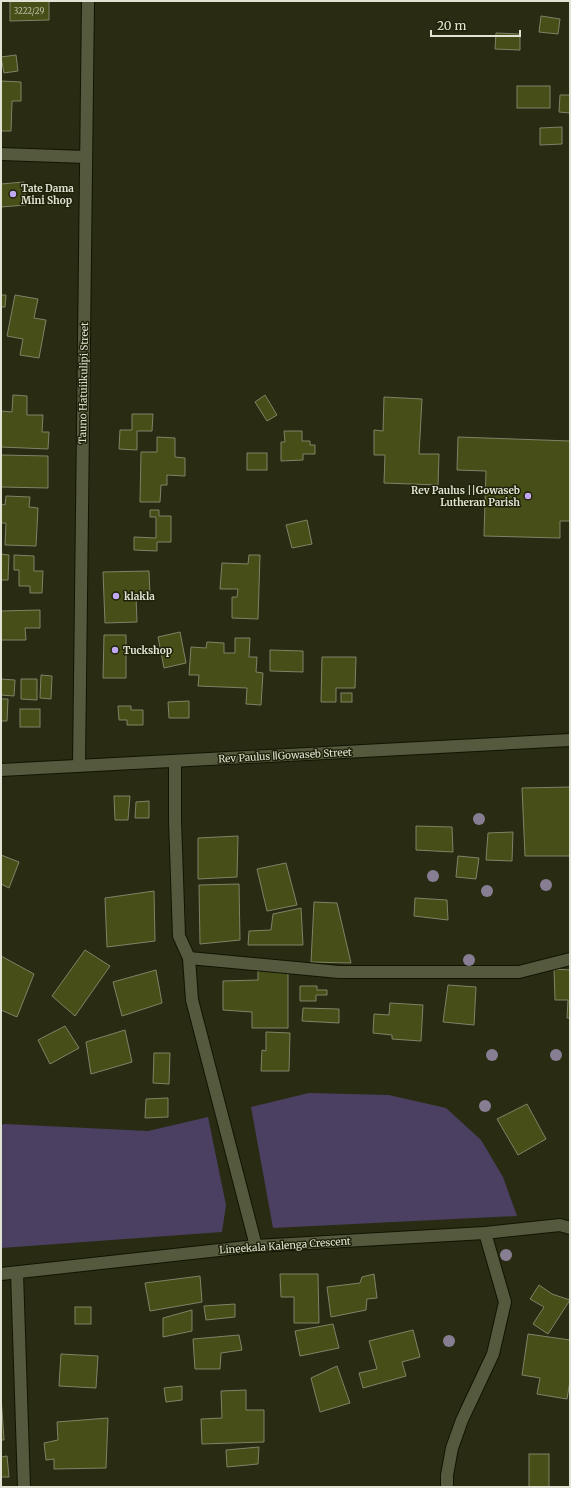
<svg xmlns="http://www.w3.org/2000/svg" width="571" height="1488" font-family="Merriweather,serif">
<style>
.green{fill:#4b3f62}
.building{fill:#484e17;stroke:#7f8367}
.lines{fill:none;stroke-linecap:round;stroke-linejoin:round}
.minor-casing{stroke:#121400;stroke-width:14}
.minor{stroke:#55593e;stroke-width:12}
.tree{fill:#887e94}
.poi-dot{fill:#c1a8f3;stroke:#1f2208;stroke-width:1.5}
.labels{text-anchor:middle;stroke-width:3;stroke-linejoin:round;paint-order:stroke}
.number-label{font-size:8px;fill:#bbbea5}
.poi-label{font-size:10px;font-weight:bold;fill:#e1e4d4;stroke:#1f2208;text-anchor:start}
.street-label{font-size:10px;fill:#e1e4d4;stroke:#1f2208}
</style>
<rect width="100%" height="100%" fill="#292c12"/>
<!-- green -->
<g class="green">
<path d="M309,1093l80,2 57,13 35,32 22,37 14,39 -244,12 -22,-121z"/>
<path d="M208,1117l18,88 -4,27 -221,16v-123l4,-1 143,7z"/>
</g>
<!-- building -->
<g class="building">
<path d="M10,1h39v19l-39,1z"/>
<path d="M541,16l19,3 -2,15 -19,-2z"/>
<path d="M496,33l24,1v16l-25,-1z"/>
<path d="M16,55l2,16 -14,2 -3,-16z"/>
<path d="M1,81l20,1v19h-9l-1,30h-10z"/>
<rect x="517" y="86" width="33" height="22"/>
<path d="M560,95h10v18l-11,-1z"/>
<path d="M562,127v17l-22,1v-17z"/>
<path d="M24,182l2,23 -25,2v-23z"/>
<path d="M1,295h5l-1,12h-4z"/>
<path d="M15,295l23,4 -4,19 12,2 -7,38 -19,-3 3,-16 -16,-3z"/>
<path d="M13,395l14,1v19h16l-1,17h7l-1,17 -47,-2v-36l11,1z"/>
<path d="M265,395l12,20 -10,6 -12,-19z"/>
<path d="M384,397l38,2 -3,55h20l-1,31 -54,-2 1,-28h-11v-25l9,1z"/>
<path d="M132,414h21l-1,17h-15v19l-18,-1 1,-19h12z"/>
<path d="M284,431h18v10h8v4h5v9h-12v6l-22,1v-19h4z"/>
<path d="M157,437l18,1v19l10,1v18l-18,-1v10h-6l-1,17h-20l1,-50h16z"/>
<path d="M458,437l112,4v80h-10v17l-76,-2 2,-65 -29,-1z"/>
<rect x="247" y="453" width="20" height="17"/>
<path d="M1,455l47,1v32l-47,-1z"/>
<path d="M6,496l24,1 -1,10 9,1 -2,38 -31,-1 1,-22h-5v-19l4,1z"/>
<path d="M150,510h9v6h12v26h-14v9l-23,-1v-13l22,1v-21h-6z"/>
<path d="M307,520l5,24 -20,4 -6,-23z"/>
<path d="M1,554l8,1 -1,25h-7z"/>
<path d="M14,555l20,1v15h9l-1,22h-12v-7h-11v-16h-5z"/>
<path d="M249,555h11l-2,64 -26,-1v-21h5l1,-8h-18l2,-26 26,1z"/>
<path d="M149,571l1,25h-14l1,26 -32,1 -2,-51z"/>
<path d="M40,610v18h-15l1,12h-25v-29z"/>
<path d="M180,632l6,31 -22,5 -6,-31z"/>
<path d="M104,635h22v43h-23z"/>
<path d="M235,638h15l-1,19h8l-1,15 7,1 -2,32 -15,-1 1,-16 -49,-2 1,-11h-10l2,-28 15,1 1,-6 17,1v10h11z"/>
<path d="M270,650l33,1v21l-33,-1z"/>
<path d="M322,657h34l-1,31h-19v14h-15z"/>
<path d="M41,675l11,1 -1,23 -11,-1z"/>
<path d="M1,679l14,1 -1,16 -13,-1z"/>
<path d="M21,679h16v21l-16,-1z"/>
<rect x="341" y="693" width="11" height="9"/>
<path d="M1,699h7l-1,22h-6z"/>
<path d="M189,701v17h-20l-1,-16z"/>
<path d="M118,706h13v4h12v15h-16v-5h-8z"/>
<rect x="20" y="709" width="20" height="18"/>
<path d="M570,787v69h-45l-3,-68z"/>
<path d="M114,796h16l-2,24h-13z"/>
<path d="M149,801v17h-14l1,-16z"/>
<path d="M416,826l36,1 1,25 -37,-2z"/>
<path d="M513,832l-1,29 -26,-1 2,-27z"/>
<path d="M238,836l-1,41 -39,2v-41z"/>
<path d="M1,855l18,7 -10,26 -8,-4z"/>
<path d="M458,856l21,2 -3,21 -20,-2z"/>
<path d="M286,863l11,42 -30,6 -10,-42z"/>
<path d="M239,884l1,56 -40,4 -1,-59z"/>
<path d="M154,891l1,50 -48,6 -2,-49z"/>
<path d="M415,898l32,2 1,20 -34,-4z"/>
<path d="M314,902l23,1 14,60 -40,-1z"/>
<path d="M301,908l2,37h-55l1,-14 22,-1 2,-16z"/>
<path d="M85,950l25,16 -35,50 -23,-20z"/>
<path d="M1,956l33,18 -17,43 -16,-7z"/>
<path d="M258,969l30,2v57h-36v-16l-29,-2v-29l35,-1z"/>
<path d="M554,969l16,1v48h-3l1,-18h-13z"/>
<path d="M156,970l6,33 -40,13 -9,-34z"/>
<path d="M448,985l28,2 -2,38 -31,-3z"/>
<path d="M300,986h17v4h10v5h-11v6h-16z"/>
<path d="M390,1003l33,2 -2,36 -29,-2v-4l-19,-2 1,-19 15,1z"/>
<path d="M303,1008l36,1v14l-37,-2z"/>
<path d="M65,1026l14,22 -29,16 -12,-24z"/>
<path d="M125,1030l7,32 -41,12 -5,-32z"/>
<path d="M266,1032l24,1 -1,38h-28l1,-21 4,1z"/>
<path d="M154,1053h16l-1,31 -16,-1z"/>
<path d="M168,1098v19l-23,1 1,-19z"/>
<path d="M527,1104l19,35 -28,16 -21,-36z"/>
<path d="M280,1274h38l1,49h-25v-26h-13z"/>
<path d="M374,1274l3,24 -10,1 -1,11 -35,7 -4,-30 33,-4 2,-6z"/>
<path d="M200,1276l2,26 -52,9 -5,-28z"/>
<path d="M539,1285l13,9 18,6 -22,34 -15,-10 11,-17 -14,-8z"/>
<path d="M235,1304v13l-29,3 -2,-14z"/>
<rect x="75" y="1307" width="16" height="17"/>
<path d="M192,1310v21l-29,6v-19z"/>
<path d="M333,1324l6,24 -39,8 -5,-25z"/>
<path d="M413,1330l7,27 -18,5 4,14 -43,12 -4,-15 18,-4 -8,-28z"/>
<path d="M528,1334l42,6v41l-3,18 -30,-5 3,-16 -18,-3z"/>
<path d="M239,1335l3,15 -21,3 -1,16h-25l-2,-30z"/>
<path d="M61,1354l37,2 -2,32 -37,-2z"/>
<path d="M337,1366l13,37 -30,9 -9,-34z"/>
<path d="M182,1386v14l-16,2 -2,-14z"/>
<path d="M246,1390v20h18v32l-62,2 -1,-25 21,-1 -1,-27z"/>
<path d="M1,1396l3,44h-3z"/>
<path d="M108,1418l-2,50 -52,1v-10l-8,1 -2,-17 14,-3 -1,-18z"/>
<path d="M259,1447l-1,17 -31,3 -1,-17z"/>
<rect x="529" y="1454" width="20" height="33"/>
<path d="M7,1456l2,21h-8v-20z"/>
</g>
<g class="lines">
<defs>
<g id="minor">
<path d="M1,154l85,3"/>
<path d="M175,761v59l4,116 10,22 3,42 64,246"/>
<path d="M79,766l9,-765"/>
<path d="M1,770l569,-30"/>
<path d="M189,958l150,14h180l51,-13"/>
<path d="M17,1273l7,214"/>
<path d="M1,1274l255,-28 229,-13 75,-8 10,3"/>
<path d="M447,1487v-12l5,-27 10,-28 31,-66 12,-52 -20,-69"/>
</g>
</defs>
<!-- minor casing -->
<use href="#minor" class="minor-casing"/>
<!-- minor -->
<use href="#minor" class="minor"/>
</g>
<!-- trees -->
<g class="tree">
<circle cx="479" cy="819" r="6"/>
<circle cx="433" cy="876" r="6"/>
<circle cx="546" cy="885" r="6"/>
<circle cx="487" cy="891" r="6"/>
<circle cx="469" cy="960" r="6"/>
<circle cx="492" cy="1055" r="6"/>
<circle cx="556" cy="1055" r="6"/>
<circle cx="485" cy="1106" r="6"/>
<circle cx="506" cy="1255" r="6"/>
<circle cx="449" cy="1341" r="6"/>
</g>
<!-- markers -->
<g class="poi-dot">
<circle cx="13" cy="194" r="4"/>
<circle cx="528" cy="496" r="4"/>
<circle cx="116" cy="596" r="4"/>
<circle cx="115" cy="650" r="4"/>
</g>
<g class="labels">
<!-- number labels -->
<g class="number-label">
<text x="29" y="14">3222/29</text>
</g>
<!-- poi labels -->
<g class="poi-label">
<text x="21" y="192">Tate Dama<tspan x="21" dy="12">Mini Shop</tspan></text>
<text x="520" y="494" text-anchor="end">Rev Paulus ||Gowaseb<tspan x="520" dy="12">Lutheran Parish</tspan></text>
<text x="124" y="600">klakla</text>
<text x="123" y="654">Tuckshop</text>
</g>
<!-- street labels -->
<g class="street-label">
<text transform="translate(83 383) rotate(-89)" y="4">Tauno Hatuiikulipi Street</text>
<text transform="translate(285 755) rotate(-3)" y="4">Rev Paulus ǁGowaseb Street</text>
<text transform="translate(285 1245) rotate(-4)" y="4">Lineekala Kalenga Crescent</text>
</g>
</g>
<!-- border -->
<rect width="571" height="1488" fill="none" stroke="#e1e4d4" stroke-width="4"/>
<!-- scale -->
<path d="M431 30v6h89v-6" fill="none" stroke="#e1e4d4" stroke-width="2"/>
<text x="437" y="30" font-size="12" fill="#e1e4d4" stroke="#1f2208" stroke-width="3" paint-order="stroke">20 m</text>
</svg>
